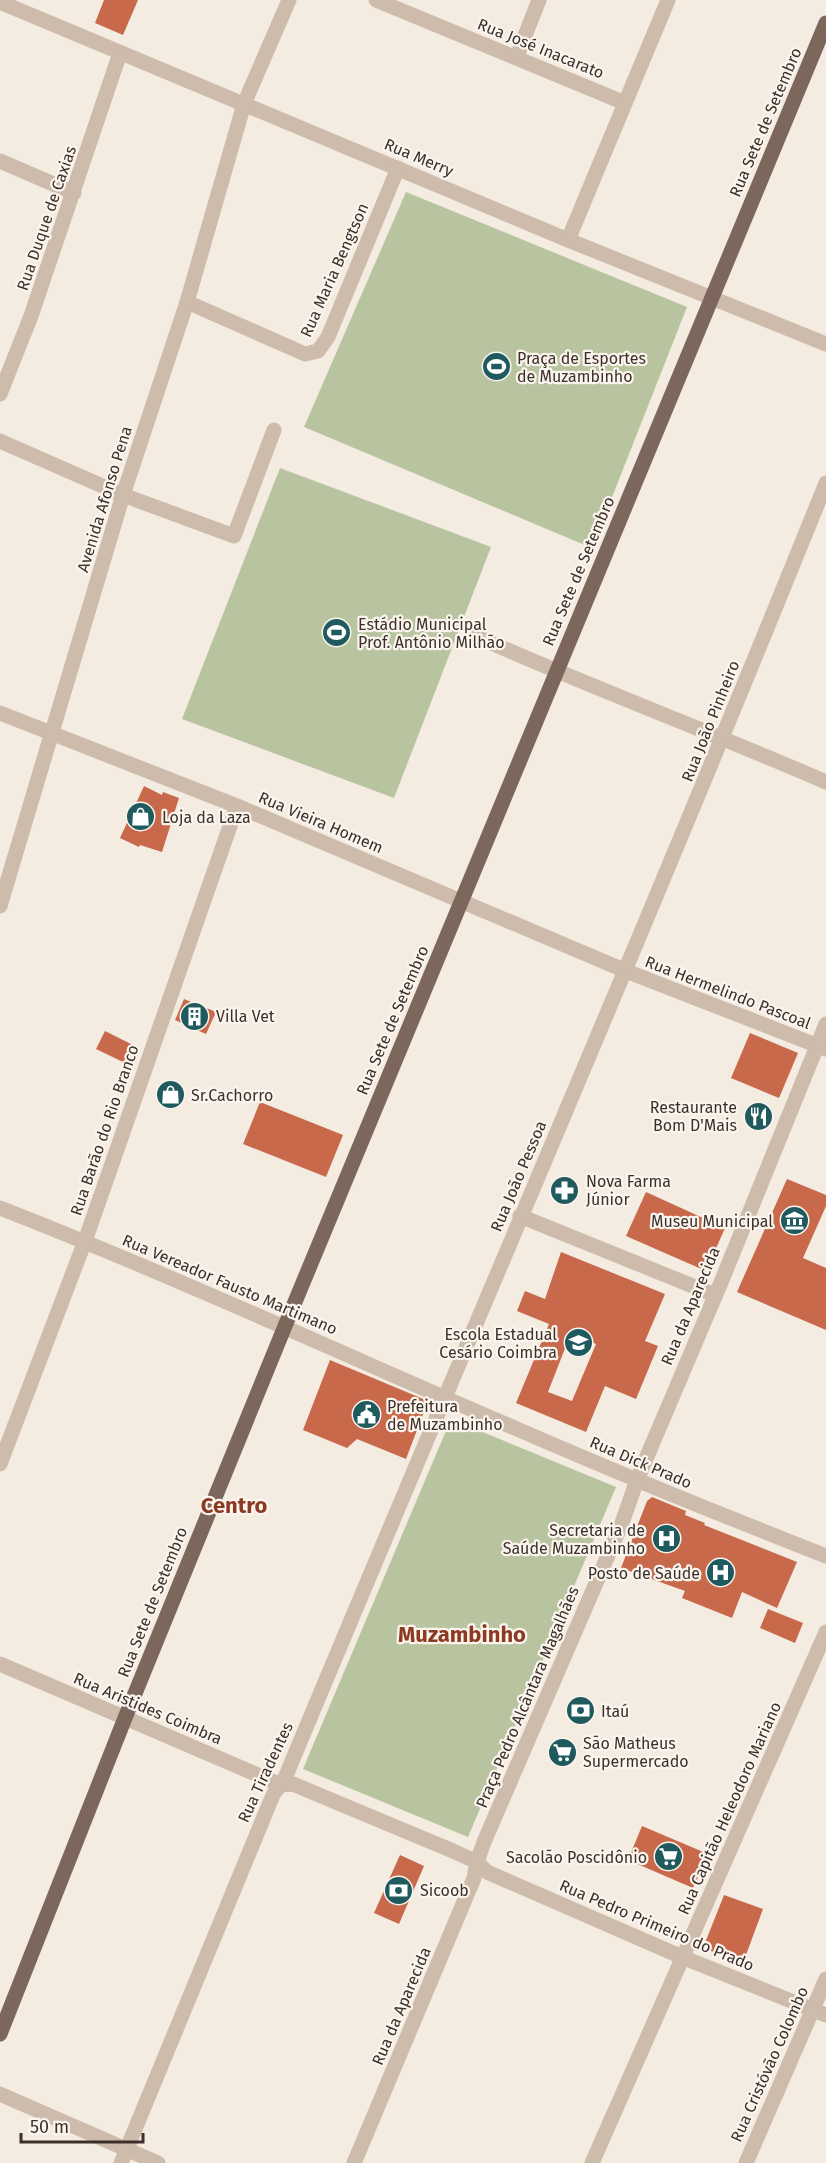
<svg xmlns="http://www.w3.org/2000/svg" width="826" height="2163" font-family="'Fira Sans',sans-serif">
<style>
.green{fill:#b8c4a0}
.building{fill:#c8694b;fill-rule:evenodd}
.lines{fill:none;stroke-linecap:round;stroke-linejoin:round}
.minor{stroke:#cdbbac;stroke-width:15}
.major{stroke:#7d675c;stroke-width:15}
.labels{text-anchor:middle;stroke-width:4.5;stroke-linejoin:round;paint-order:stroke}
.street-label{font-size:16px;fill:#3b302b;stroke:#fbf5ee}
.poi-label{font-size:16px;fill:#3b302b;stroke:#fbf5ee;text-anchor:start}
.district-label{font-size:22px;font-weight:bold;fill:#8c3b22;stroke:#fbf5ee}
</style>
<rect width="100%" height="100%" fill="#f4ebe1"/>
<!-- green -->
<g class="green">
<path d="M406,192l281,115 -95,241 -288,-121z"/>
<path d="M280,468l211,79 -97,251 -212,-79z"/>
<path d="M451,1419l165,68 -148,350 -165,-68z"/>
</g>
<!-- building -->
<g class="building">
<path d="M104,0h34l-15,35 -28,-12z"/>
<path d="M144,786l18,9 1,-3 16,6 -17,54 -22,-7 -1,2 -19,-9z"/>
<path d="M184,999l32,13 -10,22 -31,-14z"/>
<path d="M105,1031l28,14 -8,18 -29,-14z"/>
<path d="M750,1033l48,20 -19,45 -48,-20z"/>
<path d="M260,1102l83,33 -17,42 -83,-33z"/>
<path d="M787,1179l39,16v11l-23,52 23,10v62l-89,-38z"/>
<path d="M646,1192l79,36 -19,43 -80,-35z"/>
<path d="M561,1252l104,42 -20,47 13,5 -22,53 -31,-13 -19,46 -70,-29 33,-79 -32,-13 8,-20 20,8zM571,1333l25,11 -24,57 -24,-9z"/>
<path d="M330,1360l98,41 -22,58 -49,-20 -10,9 -44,-18z"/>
<path d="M652,1497l34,14 -1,4 20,8 -1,2 93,37 -20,46 -35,-16 -10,26 -50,-20 3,-7 -64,-23 26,-67z"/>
<path d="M768,1609l35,14 -8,20 -35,-15z"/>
<path d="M642,1826l66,28 -15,34 -65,-28z"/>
<path d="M400,1855l24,11 -25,58 -25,-11z"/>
<path d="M724,1895l39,14 -20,54 -40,-15z"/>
</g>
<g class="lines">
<!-- minor -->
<g class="minor">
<path d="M376,0l249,103"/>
<path d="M0,2l568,238 258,104"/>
<path d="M517,56l22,-56"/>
<path d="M0,161l74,32"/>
<path d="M568,240l100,-240"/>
<path d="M187,302l118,52 13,-3 10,-14 70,-169"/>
<path d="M0,394l31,-78 89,-263"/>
<path d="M0,441l123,54 111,41 40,-106"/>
<path d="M473,635c117,52 236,96 353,147"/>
<path d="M0,713l237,93 389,165 200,78"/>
<path d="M0,906l123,-411 64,-193 57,-198 45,-104"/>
<path d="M0,1208c215,84 424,184 637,272 62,26 126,51 189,76"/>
<path d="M520,1216l195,79"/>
<path d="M0,1464l85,-223 152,-435"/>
<path d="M0,1664l281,121 12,-1 160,67 24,11 10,10 195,85 144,58"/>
<path d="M0,2094l158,69"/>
<path d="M121,2163l152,-368 12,-17c180,-432 366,-861 541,-1295"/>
<path d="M354,2163l120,-285 3,-16 7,-20 138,-319 15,-43 85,-200 104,-256"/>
<path d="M592,2163l234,-531"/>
<path d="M746,2163l80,-184"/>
</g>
<!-- major -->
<path class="major" d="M0,2034l125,-316 160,-392 541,-1303"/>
</g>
<!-- icons -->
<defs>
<symbol id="stadium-disc" viewBox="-11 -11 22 22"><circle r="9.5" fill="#1f5a5e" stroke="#fbf5ee"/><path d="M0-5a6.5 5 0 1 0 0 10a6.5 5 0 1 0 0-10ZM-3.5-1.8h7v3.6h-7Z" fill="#fff"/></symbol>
<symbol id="shop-disc" viewBox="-11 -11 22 22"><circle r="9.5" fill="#1f5a5e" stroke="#fbf5ee"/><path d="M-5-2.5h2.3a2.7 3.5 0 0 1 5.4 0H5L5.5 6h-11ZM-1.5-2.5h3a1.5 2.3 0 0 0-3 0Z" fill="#fff"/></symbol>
<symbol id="building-disc" viewBox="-11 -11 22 22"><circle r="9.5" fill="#1f5a5e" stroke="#fbf5ee"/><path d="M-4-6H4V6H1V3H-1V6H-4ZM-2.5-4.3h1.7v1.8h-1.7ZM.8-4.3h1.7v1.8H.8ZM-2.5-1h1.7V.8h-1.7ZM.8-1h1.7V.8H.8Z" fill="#fff"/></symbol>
<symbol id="restaurant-disc" viewBox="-11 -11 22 22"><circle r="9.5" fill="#1f5a5e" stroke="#fbf5ee"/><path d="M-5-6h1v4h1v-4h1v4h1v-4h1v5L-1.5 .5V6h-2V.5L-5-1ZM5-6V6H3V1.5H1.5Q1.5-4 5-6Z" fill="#fff"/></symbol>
<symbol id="pharmacy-disc" viewBox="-11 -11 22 22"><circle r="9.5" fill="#1f5a5e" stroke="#fbf5ee"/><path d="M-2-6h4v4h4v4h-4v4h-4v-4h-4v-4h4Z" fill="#fff"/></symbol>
<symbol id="museum-disc" viewBox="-11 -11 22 22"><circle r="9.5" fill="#1f5a5e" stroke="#fbf5ee"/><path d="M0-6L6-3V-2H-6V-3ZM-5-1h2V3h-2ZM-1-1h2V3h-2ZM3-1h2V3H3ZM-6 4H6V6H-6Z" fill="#fff"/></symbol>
<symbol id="school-disc" viewBox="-11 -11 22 22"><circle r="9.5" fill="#1f5a5e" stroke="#fbf5ee"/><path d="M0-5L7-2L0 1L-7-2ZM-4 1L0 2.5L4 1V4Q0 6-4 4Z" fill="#fff"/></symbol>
<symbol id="civic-disc" viewBox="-11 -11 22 22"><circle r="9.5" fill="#1f5a5e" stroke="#fbf5ee"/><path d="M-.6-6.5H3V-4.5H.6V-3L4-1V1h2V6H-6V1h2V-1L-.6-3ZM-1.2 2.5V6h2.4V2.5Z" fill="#fff"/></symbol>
<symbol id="hospital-disc" viewBox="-11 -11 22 22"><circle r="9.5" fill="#1f5a5e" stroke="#fbf5ee"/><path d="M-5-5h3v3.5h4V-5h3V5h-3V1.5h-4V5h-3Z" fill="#fff"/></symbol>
<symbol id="bank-disc" viewBox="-11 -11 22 22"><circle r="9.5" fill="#1f5a5e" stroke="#fbf5ee"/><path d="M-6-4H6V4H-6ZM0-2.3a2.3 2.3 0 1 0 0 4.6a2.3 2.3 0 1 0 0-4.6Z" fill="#fff"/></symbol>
<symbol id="supermarket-disc" viewBox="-11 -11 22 22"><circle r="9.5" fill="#1f5a5e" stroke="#fbf5ee"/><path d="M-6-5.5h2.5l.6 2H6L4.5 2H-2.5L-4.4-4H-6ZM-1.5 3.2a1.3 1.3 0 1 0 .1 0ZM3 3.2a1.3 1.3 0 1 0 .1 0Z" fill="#fff"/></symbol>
</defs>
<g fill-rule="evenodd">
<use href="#stadium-disc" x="480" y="350" width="33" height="33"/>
<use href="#stadium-disc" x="320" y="616" width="33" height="33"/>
<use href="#shop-disc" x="124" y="800" width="33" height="33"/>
<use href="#building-disc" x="178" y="1000" width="33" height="33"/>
<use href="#shop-disc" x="154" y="1078" width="33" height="33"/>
<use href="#restaurant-disc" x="742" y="1100" width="33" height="33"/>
<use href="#pharmacy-disc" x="548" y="1174" width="33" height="33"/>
<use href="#museum-disc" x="778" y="1204" width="33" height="33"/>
<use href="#school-disc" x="562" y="1326" width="33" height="33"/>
<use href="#civic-disc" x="350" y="1398" width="33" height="33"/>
<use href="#hospital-disc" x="650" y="1522" width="33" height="33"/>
<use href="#hospital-disc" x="704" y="1556" width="33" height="33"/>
<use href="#bank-disc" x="564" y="1694" width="33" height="33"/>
<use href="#supermarket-disc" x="546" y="1736" width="33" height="33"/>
<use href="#supermarket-disc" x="652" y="1840" width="33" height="33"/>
<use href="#bank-disc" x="382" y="1874" width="33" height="33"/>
</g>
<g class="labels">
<!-- street labels -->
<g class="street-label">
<text transform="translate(541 48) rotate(22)" y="6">Rua José Inacarato</text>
<text transform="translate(765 122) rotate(-67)" y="6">Rua Sete de Setembro</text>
<text transform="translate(419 157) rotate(23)" y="6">Rua Merry</text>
<text transform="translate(46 218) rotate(-71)" y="6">Rua Duque de Caxias</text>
<text transform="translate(334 270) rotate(-66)" y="6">Rua Maria Bengtson</text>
<text transform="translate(104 499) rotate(-73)" y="6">Avenida Afonso Pena</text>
<text transform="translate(578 571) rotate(-67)" y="6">Rua Sete de Setembro</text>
<text transform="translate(710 721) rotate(-68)" y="6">Rua João Pinheiro</text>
<text transform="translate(321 822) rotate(23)" y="6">Rua Vieira Homem</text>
<text transform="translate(728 992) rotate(21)" y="6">Rua Hermelindo Pascoal</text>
<text transform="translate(392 1020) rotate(-67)" y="6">Rua Sete de Setembro</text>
<text transform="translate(104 1130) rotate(-71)" y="6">Rua Barão do Rio Branco</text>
<text transform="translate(518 1176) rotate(-67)" y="6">Rua João Pessoa</text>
<text transform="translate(230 1284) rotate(23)" y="6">Rua Vereador Fausto Martimano</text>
<text transform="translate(690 1306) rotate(-67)" y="6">Rua da Aparecida</text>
<text transform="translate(641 1462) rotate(23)" y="6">Rua Dick Prado</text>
<text transform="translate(152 1602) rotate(-68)" y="6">Rua Sete de Setembro</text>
<text transform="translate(527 1697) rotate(-67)" y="6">Praça Pedro Alcântara Magalhães</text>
<text transform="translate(148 1708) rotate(23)" y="6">Rua Aristides Coimbra</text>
<text transform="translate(265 1772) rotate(-65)" y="6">Rua Tiradentes</text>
<text transform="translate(729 1808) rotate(-66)" y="6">Rua Capitão Heleodoro Mariano</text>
<text transform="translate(657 1925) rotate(23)" y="6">Rua Pedro Primeiro do Prado</text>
<text transform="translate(401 2006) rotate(-67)" y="6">Rua da Aparecida</text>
<text transform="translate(769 2064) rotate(-66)" y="6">Rua Cristóvão Colombo</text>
</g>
<!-- poi labels -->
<g class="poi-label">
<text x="517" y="364">Praça de Esportes<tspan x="517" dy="18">de Muzambinho</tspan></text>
<text x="358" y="630">Estádio Municipal<tspan x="358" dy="18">Prof. Antônio Milhão</tspan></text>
<text x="162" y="823">Loja da Laza</text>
<text x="216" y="1022">Villa Vet</text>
<text x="191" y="1101">Sr.Cachorro</text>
<text x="737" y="1113" text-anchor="end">Restaurante<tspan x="737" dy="18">Bom D'Mais</tspan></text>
<text x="586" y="1187">Nova Farma<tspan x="586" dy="18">Júnior</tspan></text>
<text x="773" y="1227" text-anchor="end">Museu Municipal</text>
<text x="557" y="1340" text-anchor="end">Escola Estadual<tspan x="557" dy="18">Cesário Coimbra</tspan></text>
<text x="387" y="1412">Prefeitura<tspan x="387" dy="18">de Muzambinho</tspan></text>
<text x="645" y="1536" text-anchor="end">Secretaria de<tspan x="645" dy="18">Saúde Muzambinho</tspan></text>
<text x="700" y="1579" text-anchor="end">Posto de Saúde</text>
<text x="601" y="1717">Itaú</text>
<text x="583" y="1749">São Matheus<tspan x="583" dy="18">Supermercado</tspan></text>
<text x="647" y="1863" text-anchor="end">Sacolão Poscidônio</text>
<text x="420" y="1896">Sicoob</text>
</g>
<!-- district labels -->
<g class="district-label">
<text x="234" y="1513">Centro</text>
<text x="462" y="1642">Muzambinho</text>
</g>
</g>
<!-- scale -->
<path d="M21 2133v9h122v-9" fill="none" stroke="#3b302b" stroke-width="3"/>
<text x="30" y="2133" font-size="18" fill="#3b302b" stroke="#fbf5ee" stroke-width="4.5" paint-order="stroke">50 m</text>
</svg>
